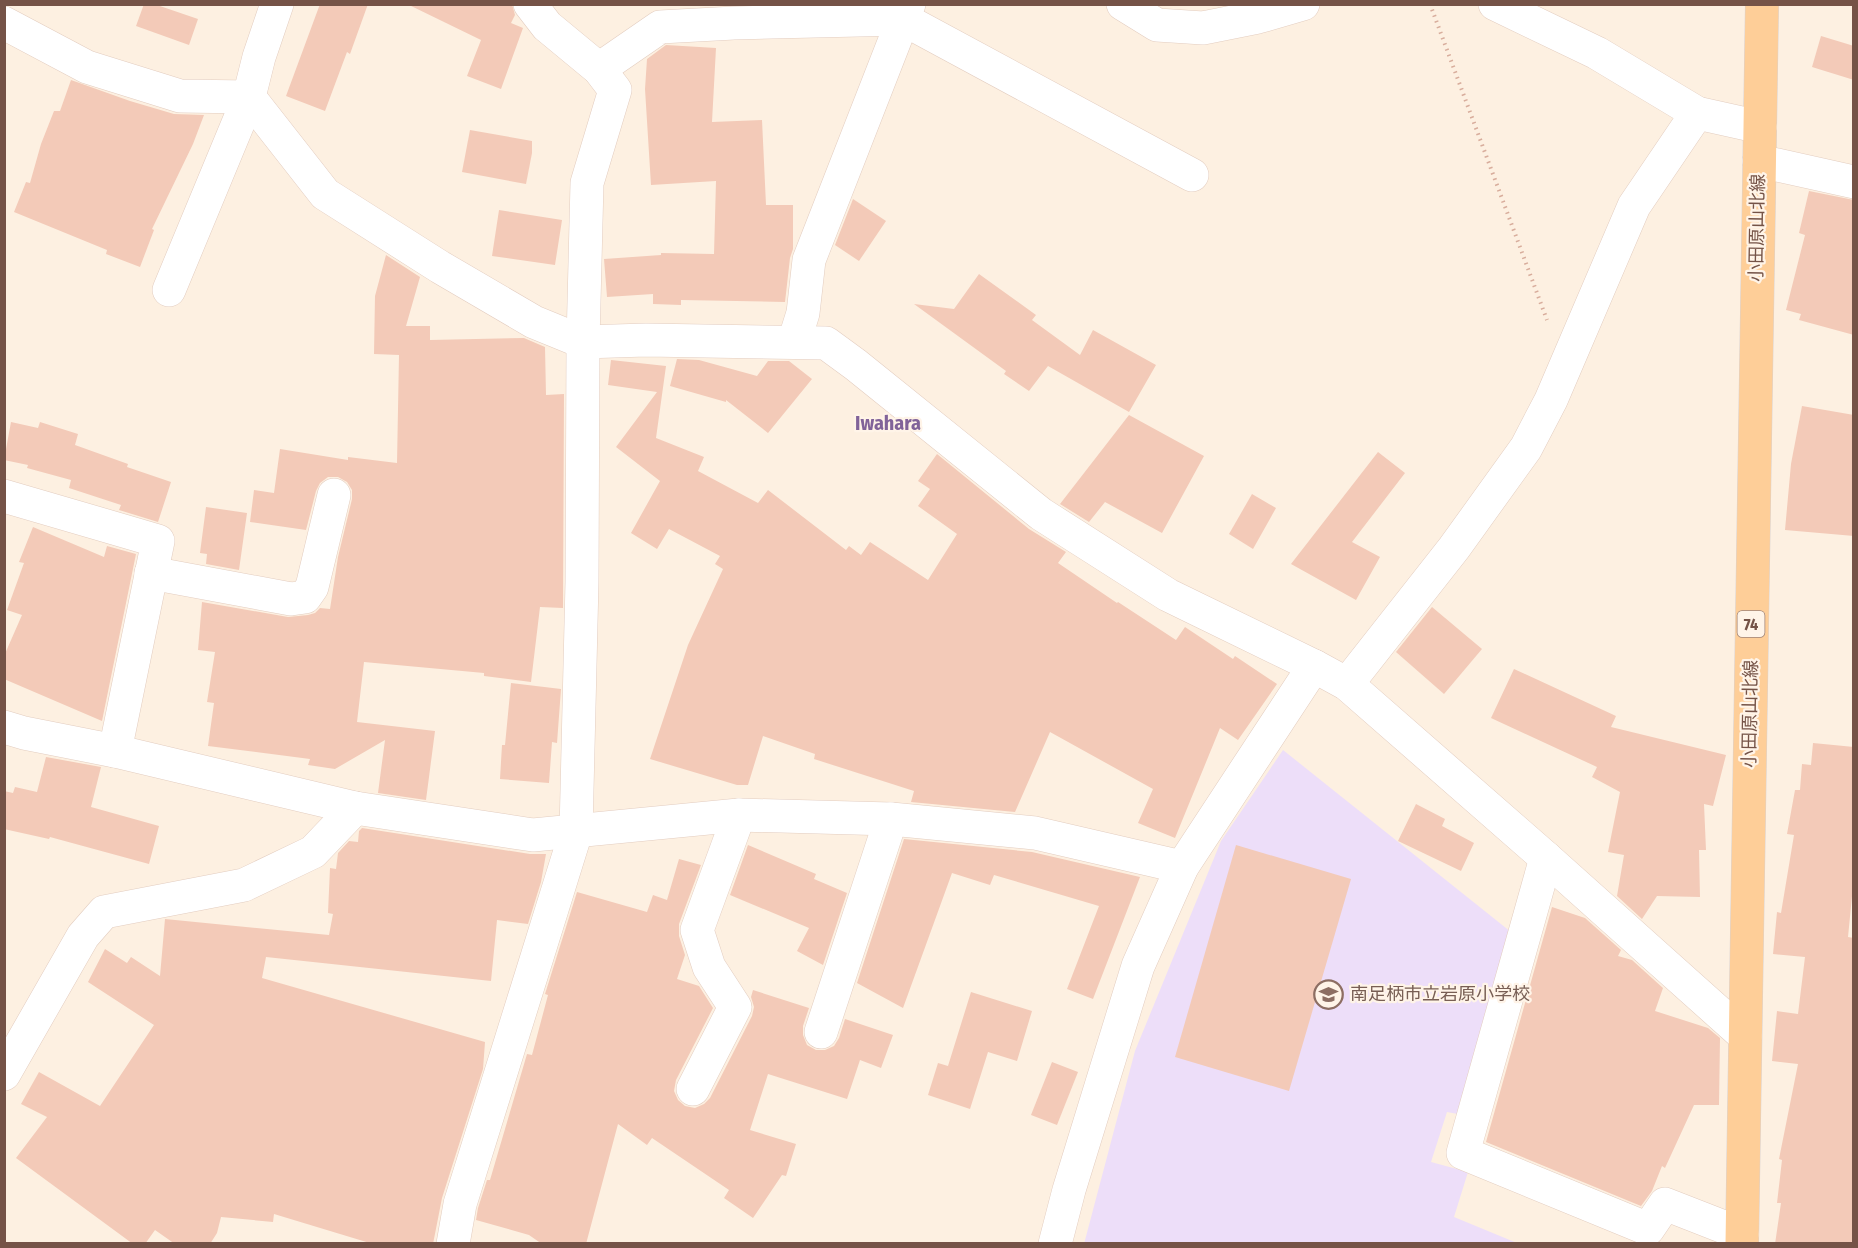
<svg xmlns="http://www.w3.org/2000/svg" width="1858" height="1248" font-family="'Fira Sans Condensed','Noto Sans JP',sans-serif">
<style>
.education{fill:#eddef9}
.building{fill:#f3cab8}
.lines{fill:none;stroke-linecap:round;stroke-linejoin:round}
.minor-casing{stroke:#e3cdc0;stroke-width:34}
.major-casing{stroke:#dbd2cf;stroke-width:34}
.path{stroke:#d8ad9c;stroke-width:4;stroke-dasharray:1.5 4.5;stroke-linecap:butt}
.minor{stroke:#fff;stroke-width:33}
.major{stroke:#fece98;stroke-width:33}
.labels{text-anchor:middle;stroke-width:4.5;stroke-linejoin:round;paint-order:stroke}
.shield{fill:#fff4e8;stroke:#9e8377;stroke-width:1.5}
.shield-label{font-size:16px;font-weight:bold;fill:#755347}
.street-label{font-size:18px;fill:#755347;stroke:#fff4e8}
.education-label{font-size:18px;fill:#785e54;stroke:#fff4e8;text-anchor:start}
.neighbourhood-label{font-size:20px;font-weight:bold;fill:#816399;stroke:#fff4e8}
</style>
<rect width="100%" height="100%" fill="#fdf0e1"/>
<!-- education -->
<path class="education" d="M1283,750l233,186 -53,179 -16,-3 -16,50 37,10 -14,45 63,26 -433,1 51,-193 86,-210z"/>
<!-- building -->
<g class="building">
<path d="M144,4h10l44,15 -9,26 -53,-19z"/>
<path d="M320,4h48l-18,50 -3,-2 -22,59 -39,-15z"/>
<path d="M407,4h105l3,11 -4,8 12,5 -22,61 -34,-13 14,-36z"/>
<path d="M1821,36l33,10v34l-42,-13z"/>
<path d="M666,45l50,3 -4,74 50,-2 4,85h27v44l-3,9 -5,44 -104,-2v5l-28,-1v-10l-46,3 -3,-38 57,-4v-2l53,1 2,-73 -65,4 -6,-96 2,-30z"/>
<path d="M71,80l59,21 44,13 30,1 -11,29 -41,85 2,1 -14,37 -34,-13 1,-4 -93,-38 12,-30 4,1 11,-39 13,-33h6z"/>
<path d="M470,130l62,11v12l-6,31 -64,-12z"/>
<path d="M1809,191l45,9v135l-55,-15 2,-6 -15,-4 19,-75 -6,-2z"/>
<path d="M853,199l33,22 -27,40 -24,-16z"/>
<path d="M499,210l63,10 -7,45 -63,-9z"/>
<path d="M386,255l34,22 -14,49h24v14l94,-2 21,9 1,48 18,-1 -1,214 -23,-1 -9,75 -47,-6v-3l-120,-11 -7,60 78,9 -9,69 -48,-7 7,-53 -50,29 -27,-4 2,-6 -102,-13 6,-43 -7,-1 8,-50 -17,-2 4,-48 86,15 20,-2 7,-2 5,-5 10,1 8,-52 14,-58v-9l-5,-8 -9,-5h-10l-8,6 -4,8 -10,39 -56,-8 4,-32 20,3 6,-44 68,11v-3l49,6 2,-108 -25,-1 1,-58z"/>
<path d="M979,274l57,41 -4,5 48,35 13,-25 63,35 -27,47 -81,-46 -19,25 -25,-17 2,-3 -92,-67 40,5z"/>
<path d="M677,359l22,1 58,16 11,-15h21l23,18 -44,54 -42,-33v2l-56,-16z"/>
<path d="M611,360l55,6 -10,72 48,19 -6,14 60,32 10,-13 78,60 3,-4 12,9 9,-13 58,38 29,-46 -39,-28 12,-17 -12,-8 19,-27 92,75 37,23 -8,11 59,40 1,-1 58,38 9,-13 48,32 2,-3 42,28 -39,56 -18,-12 -45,110 -37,-15 15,-34 -103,-57 -35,80 -104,-10 3,-11 -100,-32 1,-5 -52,-18 -15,49h-11l-87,-26 38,-114 35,-76 -8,-5 5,-8 -51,-27 -12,20 -26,-16 29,-52 -44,-34 41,-55 -49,-7z"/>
<path d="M1802,406l52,9v121l-69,-6 6,-66z"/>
<path d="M1129,415l75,41 -42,77 -57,-31 -16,20 -29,-18z"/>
<path d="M11,422l27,6 2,-6 38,12 -3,11 53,19 -1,3 44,15 -13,40 -39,-12 2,-5 -52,-17 2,-8 -44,-12 1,-3 -24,-5z"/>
<path d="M1378,452l27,21 -53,69 28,15 -24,43 -65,-36z"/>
<path d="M1252,494l24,14 -23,41 -24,-15z"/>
<path d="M206,507l41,6 -8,57 -33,-6 1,-10 -7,-1z"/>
<path d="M33,527l71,30 3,-11 29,8 -34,167 -98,-42v-23l18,-41 -15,-5 17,-47 -5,-1z"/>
<path d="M1432,607l50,42 -38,45 -48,-42z"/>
<path d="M1514,669l102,47 -5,11 115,28 -13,51 -9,-2 2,46h-7l1,47 -43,-1 -15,23 -25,-23 7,-41 -16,-3 12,-60 -28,-15 5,-10 -106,-49z"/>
<path d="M511,683l50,6 -4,54 -5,-1 -3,41 -49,-4 2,-34h3z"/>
<path d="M1813,743l41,4v129l-6,61 6,1v306h-79l6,-41h-4l5,-43 -3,-1 19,-95 -26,-3 5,-50 21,3 7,-57 -32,-3 4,-42 4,1 13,-78 -7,-1 8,-44h5l2,-26 9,1z"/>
<path d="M46,757l55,10 -10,40 68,19 -10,38 -99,-27 -1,2 -45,-10v-38l9,2 2,-6 22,5z"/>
<path d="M1416,804l29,15 -3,7 32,17 -13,28 -63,-30z"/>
<path d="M362,828l168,26h16l-5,28 -13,42 -31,-4 -6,61 -225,-24 -4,21 223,64 -2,27 -41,129 -9,46h-60l-99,-30 -1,8 -52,-5 -4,16 -7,11h-35l-20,-14 -10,14h-12l-117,-86 31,-41 -26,-13 18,-32 61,34 54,-81 -66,-43 17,-33 22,14 4,-6 29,19 5,-57 164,16 4,-21 -5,-1 2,-45 6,1 2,-16 11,-12 9,1 1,-11z"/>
<path d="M904,839l128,13 108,25 -47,122 -26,-10 32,-83 -105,-31 -4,10 -38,-12 -49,135 -46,-25z"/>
<path d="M748,845l68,29 -2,5 33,14 -24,72 -26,-14 12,-23 -79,-33z"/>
<path d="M1236,845l115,34 -62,212 -114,-34z"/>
<path d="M679,859l22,6 -22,59v12l6,19 -8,24 22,7 14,22 -37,72 -2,11 4,9 7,6 10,2 9,-4 6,-6 42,-82 2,-9 -3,-10 2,-7 56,18 -6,18v9l4,10 9,5h9l9,-4 5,-8 6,-19 48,16 -12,33 -21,-8 -13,39 -79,-25 -18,56 46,14 -10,32 -4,-1 -29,43 -29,-20 5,-8 -77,-52 -5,7 -29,-21 -32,120h-44l-13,-9 -53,-15 2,-12 9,-28h3l37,-126 5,1 16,-60 -3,-1 32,-102 70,20 6,-17 14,5z"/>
<path d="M1552,907l33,11 36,32 -3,6 14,4 31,28 -8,23 53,17 12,10 -1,67h-25l-29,63 -3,-2 -10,25 -11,15 -155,-64z"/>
<path d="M971,992l61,19 -15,50 -29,-9 -18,57 -42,-14 10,-32 10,3z"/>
<path d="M1052,1062l26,10 -21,53 -26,-10z"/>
</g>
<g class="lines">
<defs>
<g id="minor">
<path d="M1123,4l34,21 46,3 55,-11 45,-13"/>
<path d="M1495,4l102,49 100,60 63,14"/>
<path d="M4,23l83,44 93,29 69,1 76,97 115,73 94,55 49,20 63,-2 180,3 30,22 185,149 127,81 146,71 33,18 199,174 199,178"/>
<path d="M599,69l61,-42 74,-4 169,-4 289,156"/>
<path d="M1759,161l95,21"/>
<path d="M169,290l80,-193 10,-40 18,-53"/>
<path d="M794,342l9,-29 6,-53 100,-256"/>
<path d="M4,496l154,45 -43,210"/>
<path d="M151,573l140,26 14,-2 7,-10 22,-92"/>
<path d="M1347,684l107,-136 72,-100 25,-48 83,-194 63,-93"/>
<path d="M4,727l20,6 91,18 240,57 178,27 206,-20 152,4 144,14 147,34"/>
<path d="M1546,858l-83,295 185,76 17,-25 77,30"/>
<path d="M821,1032l70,-213"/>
<path d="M4,1074l79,-138 21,-24 140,-27 69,-33 42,-44"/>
<path d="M693,1089l42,-82 -26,-40 -12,-37 42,-115"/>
<path d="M453,1244l7,-40 116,-372 6,-250 1,-240 4,-159 28,-93 -16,-21 -52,-43 -17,-22"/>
<path d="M1055,1244l14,-54 69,-224 44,-99 132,-201"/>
</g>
<path id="major" d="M1742,1244l20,-1240"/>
</defs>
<!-- minor casing -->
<use href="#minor" class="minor-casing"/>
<!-- major casing -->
<use href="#major" class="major-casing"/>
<!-- path -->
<path class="path" d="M1430,4l117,316"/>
<!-- minor -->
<use href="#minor" class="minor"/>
<!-- major -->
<use href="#major" class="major"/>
</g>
<!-- icons -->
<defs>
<symbol id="school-ring" viewBox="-11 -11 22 22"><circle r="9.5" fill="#fff4e8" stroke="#8d6e63" stroke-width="1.5"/><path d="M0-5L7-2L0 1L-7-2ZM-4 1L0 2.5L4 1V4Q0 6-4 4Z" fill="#8d6e63"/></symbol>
</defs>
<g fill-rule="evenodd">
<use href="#school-ring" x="1312" y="978" width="33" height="33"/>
</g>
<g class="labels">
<!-- shield labels -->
<rect class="shield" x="1737.5" y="611" width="27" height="26" rx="4.5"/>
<g class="shield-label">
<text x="1751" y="630">74</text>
</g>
<!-- street labels -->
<g class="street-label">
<text transform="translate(1757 228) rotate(-89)" y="6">小田原山北線</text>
<text transform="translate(1750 714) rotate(-89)" y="6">小田原山北線</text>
</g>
<!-- education labels -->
<g class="education-label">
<text x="1350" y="1000">南足柄市立岩原小学校</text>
</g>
<!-- neighbourhood labels -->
<g class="neighbourhood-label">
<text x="888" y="430">Iwahara</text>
</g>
</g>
<!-- border -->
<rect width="1858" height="1248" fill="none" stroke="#755347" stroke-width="12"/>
</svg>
